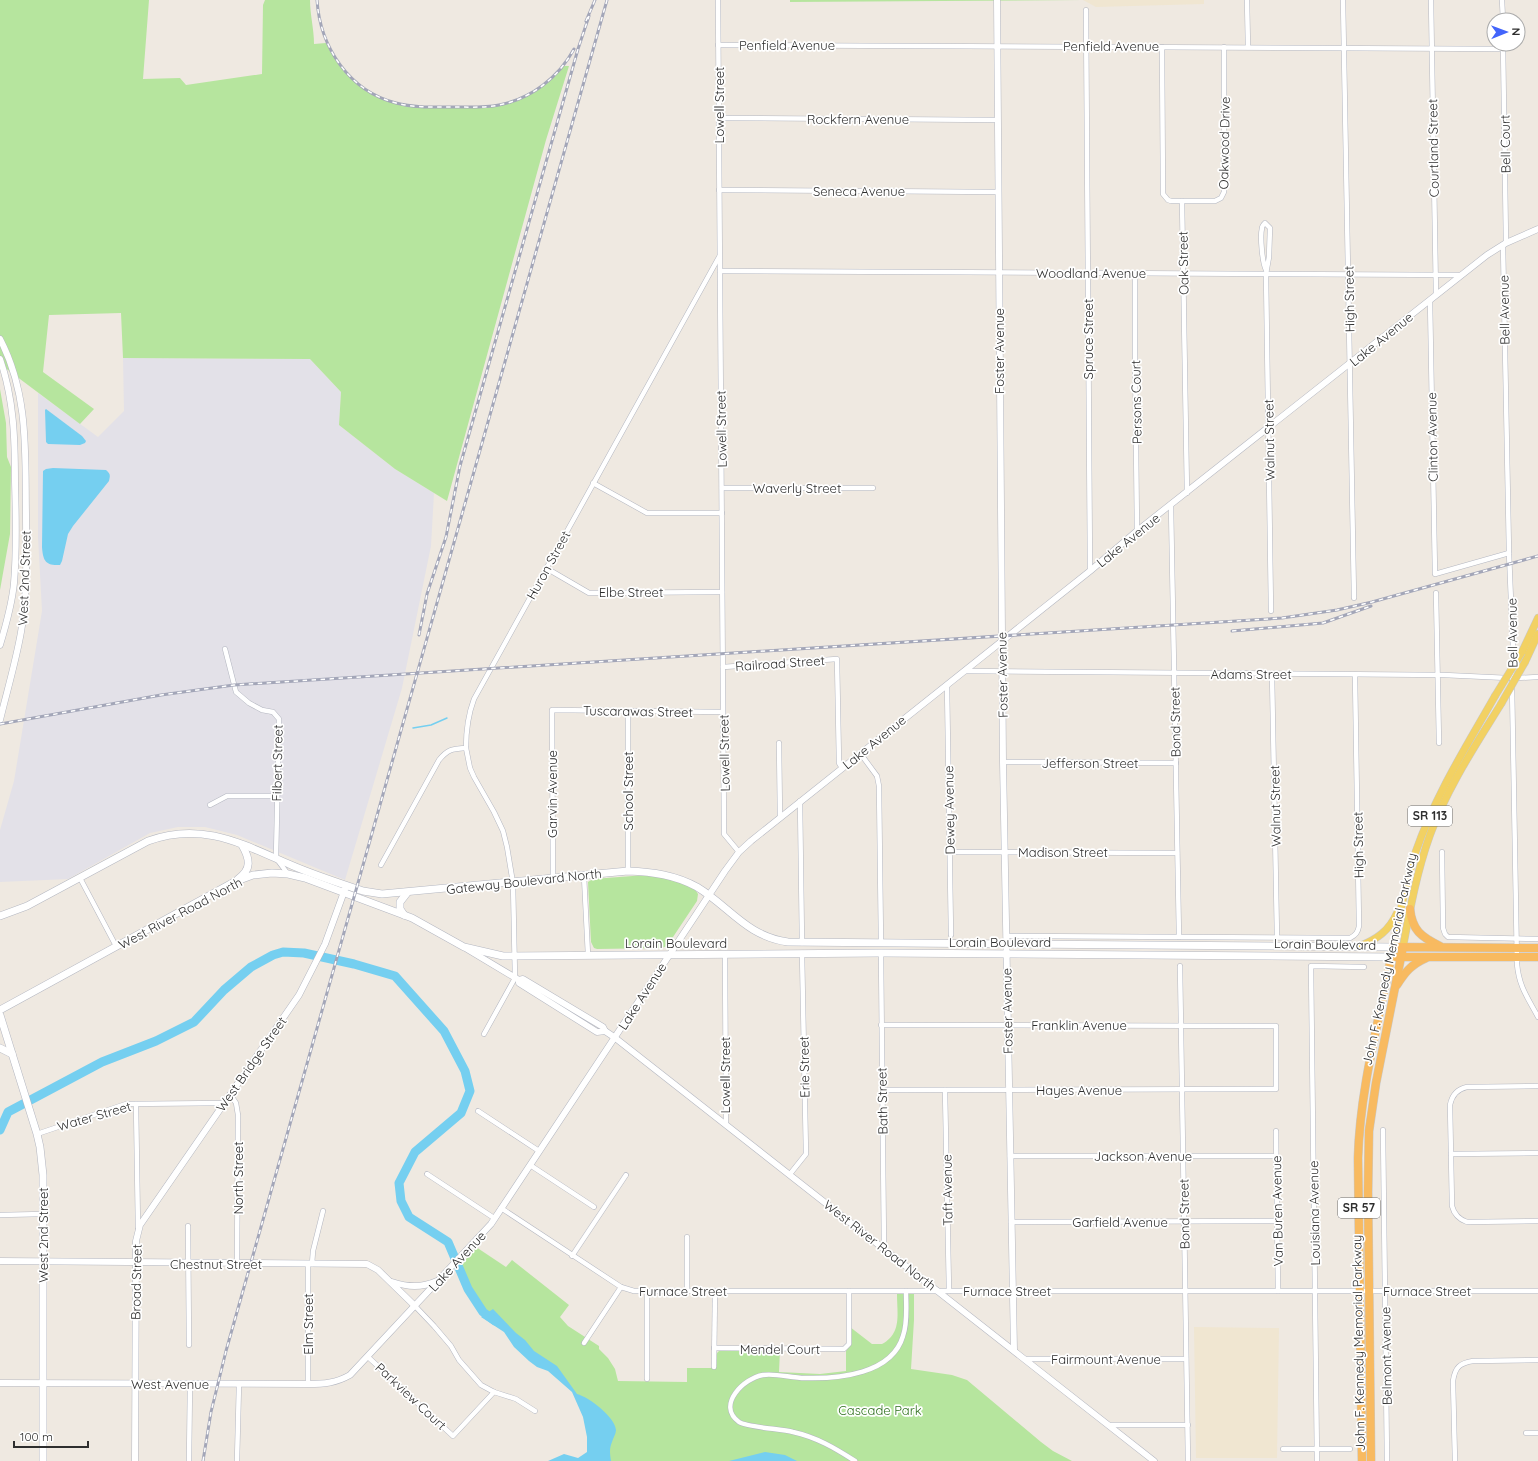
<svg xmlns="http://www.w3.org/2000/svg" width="1538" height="1461" font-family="Quicksand,sans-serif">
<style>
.industrial{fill:#e3e1e8}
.education{fill:#f0e6d1}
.green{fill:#b6e59e}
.water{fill:#75cff0}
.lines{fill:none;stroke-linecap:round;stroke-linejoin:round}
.stream{stroke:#75cff0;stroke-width:1.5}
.river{stroke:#75cff0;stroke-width:9}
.minor-casing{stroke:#b4b7c1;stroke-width:5.5}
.tertiary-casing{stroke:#b4b7c1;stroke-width:7}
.secondary-casing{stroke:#b4b7c1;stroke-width:8}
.primary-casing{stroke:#c9c9c9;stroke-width:8}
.trunk-casing{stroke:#c9c9c9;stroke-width:9}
.minor{stroke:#fff;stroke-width:4.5}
.tertiary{stroke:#fff;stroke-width:6}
.secondary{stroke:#fff;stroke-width:7}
.primary{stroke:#f2d163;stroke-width:7}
.trunk{stroke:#f8ba60;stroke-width:8}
.rail-casing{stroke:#a3a6b8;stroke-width:3}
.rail{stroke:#fff;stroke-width:1.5;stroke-dasharray:4.5;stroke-linecap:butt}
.primary-bridge-casing{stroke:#c9c9c9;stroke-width:8;stroke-linecap:butt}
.primary-bridge{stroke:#f2d163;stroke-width:7}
.labels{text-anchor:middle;stroke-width:3.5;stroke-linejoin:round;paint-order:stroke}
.shield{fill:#fff;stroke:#6d6d6d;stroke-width:1}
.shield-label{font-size:12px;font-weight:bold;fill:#2e2e2e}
.street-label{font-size:13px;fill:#2e2e2e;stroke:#fff}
.park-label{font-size:13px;fill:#2c6e1b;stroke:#fff}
</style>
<rect width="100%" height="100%" fill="#efe9e1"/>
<!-- industrial -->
<path class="industrial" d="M123,358l187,1 31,33 -2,33 56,44 39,24 -3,53 -29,142 -57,192 -108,-45 -32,-8h-27l-28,6 -82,46 -68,3v-52l14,-49 28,-170 -4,-74v-144l60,44 26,-26z"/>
<!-- education -->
<g class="education">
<path d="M1083,0h121v4l-108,3z"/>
<path d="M1194,1327l85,1 -2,130h-81z"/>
</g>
<!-- green -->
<g class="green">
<path d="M0,0h149l-6,79 37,-1 6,7 76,-11 1,-69 2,-5h45c0,15 4,29 4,44l12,-1c15,28 38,51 70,60 19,5 41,4 61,4 45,0 75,-4 106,-41h6l-23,74 -99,361 -52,-32 -56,-44 2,-33 -31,-33 -187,-1 -2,-45 -72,2 -6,57 51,37 -14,15 -80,-60z"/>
<path d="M790,0h293l-293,2z"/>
<path d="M0,389l6,34 1,34 4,10 -1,67 -10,56z"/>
<path d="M646,875c14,2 46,6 52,19l-1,7 -30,45 -5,2 -65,1 -3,-1 -3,-6 -3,-60 5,-3z"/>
<path d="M476,1247l30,20 6,-7 57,45 -9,12 8,9 31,20v3l9,9 7,11 3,12 69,1v-14h29v-14l3,-3 61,-1 -1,22 41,2 26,-3v-20l5,-7 -1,-17 22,17h10c20,-11 15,-30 15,-50h17v26l-3,49 41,6 15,5 74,62 12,9 19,10h-474l-7,-48 -38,-44 -54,-46 -16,-11 -15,-23 -9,-21z"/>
</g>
<!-- water -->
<g class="water">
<path d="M46,409l36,27 4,5 -1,2 -5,2 -32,-1 -2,-2 -1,-32z"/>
<path d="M53,468l53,2c5,4 4,6 3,11l-36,45 -5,8 -6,27 -2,4c-15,1 -17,-5 -18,-18l1,-76 3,-2z"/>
<path d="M493,1309l23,24 9,7 9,11 23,15 20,28c12,3 38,23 39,36 0,4 -3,8 -4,12 -3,7 -2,12 -1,19h-63l16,-7 14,4 9,-6v-15l-4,-20 -11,-25 -24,-21 -11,-4 -8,-6 -15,-14 -10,-15 -23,-15z"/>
<path d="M765,1452l20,3 12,6h-68z"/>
</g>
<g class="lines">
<!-- stream -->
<path class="stream" d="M413,728l18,-3 16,-7"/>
<!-- river -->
<path class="river" d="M0,1130l8,-18 94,-50 54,-21 38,-19 30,-32 27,-23 22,-12 10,-3 21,1 50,11 41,12 49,55 21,40 5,20 -9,22 -46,39 -16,31 2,18 8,16 39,25 20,47 15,23 12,9"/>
<defs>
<g id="minor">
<path d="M718,0l6,834 15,18"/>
<path d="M1247,0l1,47"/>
<path d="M1343,0l11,598"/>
<path d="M1431,0l5,295"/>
<path d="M1502,0l1,20"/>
<path d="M1086,10l4,561"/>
<path d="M1503,44l3,199"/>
<path d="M718,45l785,4"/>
<path d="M1162,47l1,147 5,6 3,1h44l6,-3 3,-6v-145"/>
<path d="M719,118l279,2"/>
<path d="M719,190l279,2"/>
<path d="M1182,201l5,292"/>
<path d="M1503,245l6,308 4,96 -1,37 5,278c2,23 11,34 21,53"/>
<path d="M1266,270c-4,-8 -6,-34 -4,-42 0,-2 2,-4 3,-5l5,5 -1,29 -3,17 5,337"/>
<path d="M720,271l742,4"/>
<path d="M1135,273v79l2,179"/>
<path d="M1430,300l5,274 74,-21"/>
<path d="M593,483l54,30h75"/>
<path d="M722,488h151"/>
<path d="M1171,506l8,431"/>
<path d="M546,568l43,25 133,-1"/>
<path d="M1436,593l3,150"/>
<path d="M225,649l11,43 13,11 13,7 11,2 6,7 -3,139 12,16"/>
<path d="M723,667l114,-8 2,104 3,5"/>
<path d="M964,671l480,4 64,3"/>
<path d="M1272,674l5,263"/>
<path d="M1516,678l22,-1"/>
<path d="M947,685l4,250"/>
<path d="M628,711v160"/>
<path d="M779,743l1,74"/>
<path d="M466,748l4,20 4,9 20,35 9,19 4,16 6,36 2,95 -31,56"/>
<path d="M860,753l17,23 2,10 2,157"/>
<path d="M1003,762l173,1"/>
<path d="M800,801l2,142"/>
<path d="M210,805l17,-9h49"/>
<path d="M950,852l227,1"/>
<path d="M1442,852l1,76 2,6 3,3 90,2"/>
<path d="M381,865l58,-105c9,-11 13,-11 27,-12 0,-17 2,-33 8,-49l245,-442"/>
<path d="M584,876l4,79"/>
<path d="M80,878l36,68"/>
<path d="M553,879l-1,-169 171,2"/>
<path d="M1006,936l344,2c6,-3 8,-6 9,-12l-4,-251"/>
<path d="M881,953l3,296"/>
<path d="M725,954l1,170"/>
<path d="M1180,966l8,495"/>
<path d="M881,1025l395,1v63l-394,1"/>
<path d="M1538,1086l-71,1c-10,2 -15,8 -17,18l2,101c2,8 6,13 15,16l71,-1"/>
<path d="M945,1090l4,201"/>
<path d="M230,1094l6,9 2,12 -1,149"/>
<path d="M136,1104l2,124"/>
<path d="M478,1111l61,40"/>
<path d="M1383,1130l4,331"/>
<path d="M1276,1131l2,160"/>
<path d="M37,1134l89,-30 99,-1"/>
<path d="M1451,1154l87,-1"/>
<path d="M1010,1156h266"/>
<path d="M530,1165l64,42"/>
<path d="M427,1174l67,44"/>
<path d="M790,1174l16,-20 -4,-201"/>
<path d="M501,1208l120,79 13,4h904"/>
<path d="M0,1215l43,-1"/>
<path d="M1011,1222l267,-1"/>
<path d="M188,1226l1,119"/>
<path d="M687,1237v54"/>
<path d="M572,1256l54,-81"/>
<path d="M312,1264l1,-13 10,-40"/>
<path d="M647,1291v88"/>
<path d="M415,1306l19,20 17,20 8,14 22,25 13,7 22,7 19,12"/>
<path d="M584,1343l37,-56"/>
<path d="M714,1348l130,1 5,-5v-53"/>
<path d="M368,1357l85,79 41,-44"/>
<path d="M1025,1359h161"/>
<path d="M714,1367l1,-76"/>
<path d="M308,1384v-120"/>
<path d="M1109,1425h79"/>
<path d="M1526,1433h12"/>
<path d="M1283,1449h67"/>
<path d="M189,1461l1,-77"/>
<path d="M237,1461l2,-77"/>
<path d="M855,1461c-20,-13 -39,-24 -62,-29 -12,-3 -47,-5 -54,-10 -23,-17 5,-44 24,-47 13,-2 28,3 42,3 34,1 87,-4 98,-42 5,-14 3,-31 3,-45"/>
<path d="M1317,1461l-6,-495 53,1"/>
<path d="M1455,1461l-2,-80c2,-14 7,-18 20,-20l65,-1"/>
</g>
<g id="tertiary">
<path d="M997,0l6,762 11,588"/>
<path d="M0,339c29,56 25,113 26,175 0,39 2,79 -5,118 -5,29 -14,59 -21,88"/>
<path d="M0,359c14,40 15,81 15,123 1,34 2,68 -1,101 -2,21 -8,42 -14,62"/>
<path d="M467,949l52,31 4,-1 80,48 2,4 -8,1 -78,-49v-3"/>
<path d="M605,1031l9,6 540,424"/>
<path d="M0,1261l367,3 11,6 37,36"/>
<path d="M392,1282c16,5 29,6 45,-1"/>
<path d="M0,1383l308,1c16,0 28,-1 42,-9l141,-151 234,-353 14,-19 12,-11 339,-270 47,-40 350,-276 19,-12 32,-14"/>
<path d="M135,1461l1,-220 4,-16 159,-230 26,-51 20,-55"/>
</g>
<g id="secondary">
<path d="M238,879c14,-10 12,-20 4,-34"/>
<path d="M404,915l-4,-6v-7l7,-9"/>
<path d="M0,916l27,-10 121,-65c54,-20 94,3 143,24 23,10 48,18 72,26l19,3 246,-23c25,1 47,4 69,16 33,20 49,49 91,55l605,5"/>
<path d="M0,1010l234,-128 19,-7 19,-2 16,1 17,4 107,40 52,29 39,9 378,-3 510,4"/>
<path d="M0,1015l37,119 3,13 3,28v286"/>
<path d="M0,1048l12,6"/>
</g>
<g id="primary">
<path d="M1522,652l16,-34"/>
<path d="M1525,662l13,-28"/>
<path d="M1360,946c17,-7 29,-15 37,-33"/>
<path d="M1393,947c7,-32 12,-65 23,-96 19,-55 50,-104 79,-155"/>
<path d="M1403,947c7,-38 14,-76 27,-112 17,-47 45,-89 71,-131"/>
</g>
<g id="trunk">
<path d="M1410,909c2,21 11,28 30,37"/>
<path d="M1396,957h142"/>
<path d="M1397,985c8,-13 15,-21 29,-27"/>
<path d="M1362,1461l-4,-303c2,-71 22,-141 35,-211l145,1"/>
<path d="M1371,1461l-3,-269 1,-61 7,-48 27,-136"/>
</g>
</defs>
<!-- minor casing -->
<use href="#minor" class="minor-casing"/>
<!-- tertiary casing -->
<use href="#tertiary" class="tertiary-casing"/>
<!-- secondary casing -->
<use href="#secondary" class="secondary-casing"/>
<!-- primary casing -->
<use href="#primary" class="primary-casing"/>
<!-- trunk casing -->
<use href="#trunk" class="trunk-casing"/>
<!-- minor -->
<use href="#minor" class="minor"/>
<!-- tertiary -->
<use href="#tertiary" class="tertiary"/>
<!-- secondary -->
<use href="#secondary" class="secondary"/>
<!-- primary -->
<use href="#primary" class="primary"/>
<!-- trunk -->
<use href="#trunk" class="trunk"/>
<defs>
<g id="rail">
<path d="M317,0c3,47 32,91 79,103 19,5 39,4 58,4 15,0 30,1 45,-2 32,-6 60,-28 75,-56"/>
<path d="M586,21l9,-21"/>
<path d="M1232,631l91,-8 48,-17"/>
<path d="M419,635l8,-41 19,-57 14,-71 118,-417 11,-33"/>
<path d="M0,724l161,-29 73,-10 1048,-67 55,-8 35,-8 166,-46"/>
<path d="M203,1461l8,-49 15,-61 381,-1351"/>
</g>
</defs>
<!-- rail casing -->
<use href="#rail" class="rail-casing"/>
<!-- rail -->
<use href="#rail" class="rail"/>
<defs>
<g id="primary-bridge">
<path d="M1495,696l27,-44"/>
<path d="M1501,704l24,-42"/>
</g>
</defs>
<!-- primary-bridge casing -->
<use href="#primary-bridge" class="primary-bridge-casing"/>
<!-- primary-bridge -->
<use href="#primary-bridge" class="primary-bridge"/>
</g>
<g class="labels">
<!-- shield labels -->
<g class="shield">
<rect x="1408" y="806" width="44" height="20" rx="3"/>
<rect x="1338" y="1198" width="42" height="20" rx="3"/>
</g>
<g class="shield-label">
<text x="1430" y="820">SR 113</text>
<text x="1359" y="1212">SR 57</text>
</g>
<!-- street labels -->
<g class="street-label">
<text x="787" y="50">Penfield Avenue</text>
<text x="1111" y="51">Penfield Avenue</text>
<text transform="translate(719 105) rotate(-90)" y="5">Lowell Street</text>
<text x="858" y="124">Rockfern Avenue</text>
<text transform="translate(1224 143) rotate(-89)" y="5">Oakwood Drive</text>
<text transform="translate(1505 144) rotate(-91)" y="5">Bell Court</text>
<text transform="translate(1433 148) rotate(-91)" y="5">Courtland Street</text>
<text x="859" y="196">Seneca Avenue</text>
<text transform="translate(1183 263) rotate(-91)" y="5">Oak Street</text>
<text x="1091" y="278">Woodland Avenue</text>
<text transform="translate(1349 299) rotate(-91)" y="5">High Street</text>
<text transform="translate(1504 310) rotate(-91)" y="5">Bell Avenue</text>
<text transform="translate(1088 339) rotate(-90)" y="5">Spruce Street</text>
<text transform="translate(1381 339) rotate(-39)" y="5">Lake Avenue</text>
<text transform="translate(999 351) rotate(-90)" y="5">Foster Avenue</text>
<text transform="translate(1136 402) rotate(-91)" y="5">Persons Court</text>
<text transform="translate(721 429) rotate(-91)" y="5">Lowell Street</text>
<text transform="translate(1432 437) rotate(-91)" y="5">Clinton Avenue</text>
<text transform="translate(1269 440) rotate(-91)" y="5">Walnut Street</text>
<text x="797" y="493">Waverly Street</text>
<text transform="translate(1128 540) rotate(-39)" y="5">Lake Avenue</text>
<text transform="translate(548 565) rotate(-61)" y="5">Huron Street</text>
<text transform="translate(24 578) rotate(-88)" y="5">West 2nd Street</text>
<text x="631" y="597">Elbe Street</text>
<text transform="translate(1512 633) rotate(-91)" y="5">Bell Avenue</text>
<text transform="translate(780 663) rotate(-4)" y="5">Railroad Street</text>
<text x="1251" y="679">Adams Street</text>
<text transform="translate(1002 675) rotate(-91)" y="5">Foster Avenue</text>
<text transform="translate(638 711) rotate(1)" y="5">Tuscarawas Street</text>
<text transform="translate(1175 722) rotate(-91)" y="5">Bond Street</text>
<text transform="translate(874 742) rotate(-39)" y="5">Lake Avenue</text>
<text transform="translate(724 753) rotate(-91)" y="5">Lowell Street</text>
<text transform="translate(277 763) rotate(-89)" y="5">Filbert Street</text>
<text x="1090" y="768">Jefferson Street</text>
<text transform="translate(628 791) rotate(-90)" y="5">School Street</text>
<text transform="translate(552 794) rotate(-90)" y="5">Garvin Avenue</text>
<text transform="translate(1275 806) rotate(-91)" y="5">Walnut Street</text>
<text transform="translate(949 810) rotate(-91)" y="5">Dewey Avenue</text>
<text transform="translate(1358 845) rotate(-91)" y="5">High Street</text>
<text x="1063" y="857">Madison Street</text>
<text transform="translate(524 881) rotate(-6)" y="5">Gateway Boulevard North</text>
<text transform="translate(180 913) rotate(-28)" y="5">West River Road North</text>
<text x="1000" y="947">Lorain Boulevard</text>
<text x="676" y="948">Lorain Boulevard</text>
<text transform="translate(1325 944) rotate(1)" y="5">Lorain Boulevard</text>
<text transform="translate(1389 959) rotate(-78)" y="5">John F. Kennedy Memorial Parkway</text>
<text transform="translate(642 996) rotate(-57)" y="5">Lake Avenue</text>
<text transform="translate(1007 1011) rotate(-91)" y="5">Foster Avenue</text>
<text x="1079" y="1030">Franklin Avenue</text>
<text transform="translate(251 1064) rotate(-55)" y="5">West Bridge Street</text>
<text transform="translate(804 1067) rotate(-91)" y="5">Erie Street</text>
<text transform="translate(725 1075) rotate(-90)" y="5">Lowell Street</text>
<text x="1079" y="1095">Hayes Avenue</text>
<text transform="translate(882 1101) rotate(-91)" y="5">Bath Street</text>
<text transform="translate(94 1116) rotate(-16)" y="5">Water Street</text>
<text x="1143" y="1161">Jackson Avenue</text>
<text transform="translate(238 1178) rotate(-90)" y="5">North Street</text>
<text transform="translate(947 1190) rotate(-91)" y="5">Taft Avenue</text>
<text transform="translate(1277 1211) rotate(-91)" y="5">Van Buren Avenue</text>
<text transform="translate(1314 1213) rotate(-91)" y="5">Louisiana Avenue</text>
<text transform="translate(1184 1214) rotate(-91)" y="5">Bond Street</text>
<text x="1120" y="1227">Garfield Avenue</text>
<text transform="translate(43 1235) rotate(-90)" y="5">West 2nd Street</text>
<text transform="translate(880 1245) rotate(38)" y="5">West River Road North</text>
<text transform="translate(457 1261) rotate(-47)" y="5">Lake Avenue</text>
<text x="216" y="1269">Chestnut Street</text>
<text transform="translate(136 1282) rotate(-89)" y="5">Broad Street</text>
<text x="683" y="1296">Furnace Street</text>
<text x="1007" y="1296">Furnace Street</text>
<text x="1427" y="1296">Furnace Street</text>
<text transform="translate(308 1324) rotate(-90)" y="5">Elm Street</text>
<text transform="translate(1358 1343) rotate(-91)" y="5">John F. Kennedy Memorial Parkway</text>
<text x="780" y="1354">Mendel Court</text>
<text transform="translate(1386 1356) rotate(-91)" y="5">Belmont Avenue</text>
<text x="1106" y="1364">Fairmount Avenue</text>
<text x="170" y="1389">West Avenue</text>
<text transform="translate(411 1396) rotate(43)" y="5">Parkview Court</text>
</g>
<!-- park labels -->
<g class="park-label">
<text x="880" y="1415">Cascade Park</text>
</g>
</g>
<!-- north arrow -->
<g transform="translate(1506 32) rotate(89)"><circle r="19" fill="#ffffff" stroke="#ababab"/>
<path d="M0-3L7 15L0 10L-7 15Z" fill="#4264fb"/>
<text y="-6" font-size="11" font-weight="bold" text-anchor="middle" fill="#2e2e2e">N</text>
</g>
<!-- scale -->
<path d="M14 1441v6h74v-6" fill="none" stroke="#2e2e2e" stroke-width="2"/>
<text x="20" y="1441" font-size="12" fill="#2e2e2e" stroke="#ffffff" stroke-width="3" paint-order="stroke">100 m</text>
</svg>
